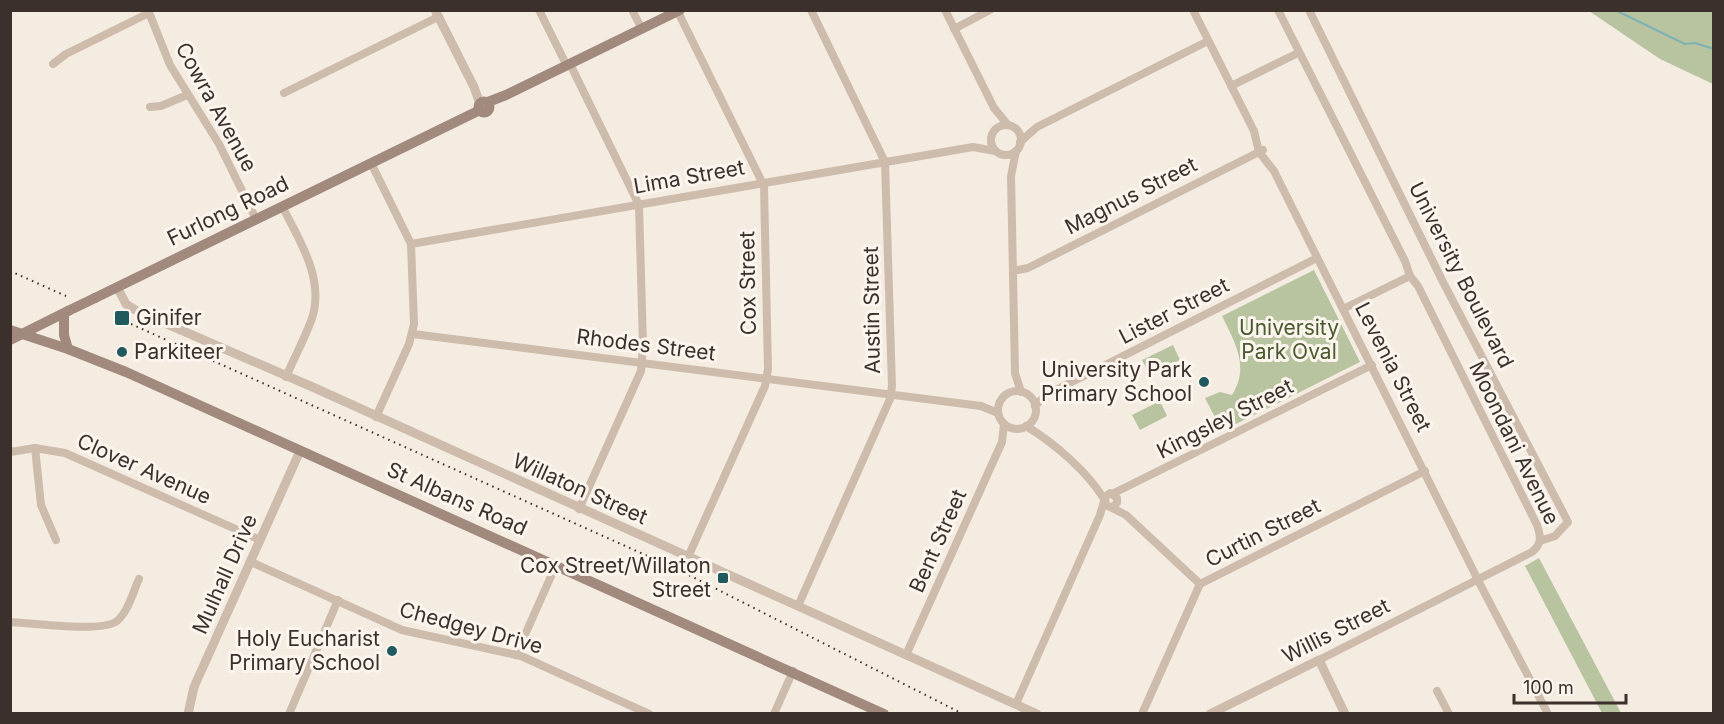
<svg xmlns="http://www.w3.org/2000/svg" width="1724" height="724" font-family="Inter,sans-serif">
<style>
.green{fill:#b8c4a0}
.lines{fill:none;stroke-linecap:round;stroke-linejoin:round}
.stream{stroke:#7fb0b2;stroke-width:2}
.minor{stroke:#cdbbac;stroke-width:8}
.tertiary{stroke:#cdbbac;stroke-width:9}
.secondary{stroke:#a18a7d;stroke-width:10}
.rail{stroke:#3b302b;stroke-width:2;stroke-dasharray:1.5 4.5;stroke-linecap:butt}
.secondary-bridge{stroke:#a18a7d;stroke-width:10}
.poi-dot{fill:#1f5a5e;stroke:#fbf5ee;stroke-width:2}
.labels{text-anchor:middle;stroke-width:6;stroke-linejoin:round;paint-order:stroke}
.street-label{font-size:21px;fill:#3b302b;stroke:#fbf5ee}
.poi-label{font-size:21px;fill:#3b302b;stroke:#fbf5ee;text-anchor:end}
.park-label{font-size:21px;fill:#4a5a2e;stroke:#fbf5ee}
</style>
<rect width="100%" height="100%" fill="#f4ebe1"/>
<!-- green -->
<g class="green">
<path d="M1589,11h124v73l-53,-25z"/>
<path d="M1314,270l46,92 -138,69 -17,-33 15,-6 12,3c18,-28 3,-52 -10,-79z"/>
<path d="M1173,345l7,15 -30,15 -8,-15z"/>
<path d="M1160,401l7,15 -27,14 -8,-15z"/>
<path d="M1539,558l82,155h-19l-77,-147z"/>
</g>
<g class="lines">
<!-- stream -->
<path class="stream" d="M1615,10l70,34 10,-1 19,6"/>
<!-- minor -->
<g class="minor">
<path d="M148,10l22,55 49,79 37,75"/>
<path d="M539,10l28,56"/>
<path d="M632,10l10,19"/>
<path d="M945,10l49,98 14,17"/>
<path d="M1193,10l61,121 5,21 15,19 208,417 66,126"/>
<path d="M1278,10l127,251 5,15 8,10 119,239c4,12 5,19 -5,27l-213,108"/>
<path d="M1309,10l134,272 125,240 -13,14 -15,5"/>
<path d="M678,12l86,174 4,183 -3,17 -77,171"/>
<path d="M954,29l36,-19"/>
<path d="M53,64l13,-10 83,-41"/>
<path d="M570,64l69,141 4,141 -2,25 -62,138"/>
<path d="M1231,86l67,-33"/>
<path d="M284,93l154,-76"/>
<path d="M150,107l11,-1 26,-11"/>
<circle cx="1006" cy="140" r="15"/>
<path d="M1020,142l17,-15 171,-86"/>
<path d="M1016,151l-5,25 4,197 6,19"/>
<path d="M371,163l40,81 3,80 -5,20 -33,73"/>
<path d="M282,206c18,35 44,75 29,115 -7,19 -17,37 -25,56"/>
<path d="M411,244l562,-97 22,4"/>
<path d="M1013,271l15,-3 235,-118"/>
<path d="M1343,309l67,-33"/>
<path d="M413,334l568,72 17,7"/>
<circle cx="1017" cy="410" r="19"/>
<path d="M1035,406l11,-11 271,-137"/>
<path d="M1026,426c28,17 61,45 78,73"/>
<path d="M35,448l6,57 15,35"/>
<path d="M10,452l25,-4 30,5 195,87"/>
<path d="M1112,494l260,-129"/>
<path d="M1112,507l5,-4v-5l-7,-5 -5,4 1,8 20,10 74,69"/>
<path d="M251,562l151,68 119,26 128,58"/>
<path d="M798,606l92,-207 2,-13 -7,-224 -74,-152"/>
<path d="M10,622c22,1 92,11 107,-1 11,-9 16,-29 22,-42"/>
<path d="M516,655l40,-90"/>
<path d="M906,655l96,-213 2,-18"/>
<path d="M1437,691l12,23"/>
<path d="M1016,704l84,-189 4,-14"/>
<path d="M289,714l49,-114"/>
<path d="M774,714l19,-43"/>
<path d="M1142,714l58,-130 225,-113"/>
</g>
<!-- tertiary -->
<g class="tertiary">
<path d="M435,10l39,77 6,17"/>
<path d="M117,287l9,17 11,7 180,78 720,325"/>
<path d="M188,714l6,-27 106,-236"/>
<path d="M1210,714l109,-54 26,54"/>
</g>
<!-- secondary -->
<g class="secondary">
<circle cx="484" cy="107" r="5.5"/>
<path d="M488,102l18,-7 174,-85"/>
<path d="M95,298l385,-188"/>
<path d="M64,314v21l4,14"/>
<path d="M10,330l58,19 58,23 758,342"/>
<path d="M10,340l58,-29"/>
</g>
<!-- rail -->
<g class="rail">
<path d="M10,271l56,25"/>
<path d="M131,324l550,247 282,143"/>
</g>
<!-- secondary-bridge -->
<path class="secondary-bridge" d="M68,311l27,-13"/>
</g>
<!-- markers -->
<g class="poi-dot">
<rect x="114" y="310" width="16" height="16" rx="3"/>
<circle cx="122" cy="352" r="6"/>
<circle cx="1204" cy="382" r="6"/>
<rect x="717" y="572" width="12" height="12" rx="3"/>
<circle cx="392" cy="651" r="6"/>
</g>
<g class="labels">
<!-- street labels -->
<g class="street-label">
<text transform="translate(216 107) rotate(61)" y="7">Cowra Avenue</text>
<text transform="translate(689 177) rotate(-10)" y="7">Lima Street</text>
<text transform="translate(1131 196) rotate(-27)" y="7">Magnus Street</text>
<text transform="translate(228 211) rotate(-26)" y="7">Furlong Road</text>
<text transform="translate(1461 275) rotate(63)" y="7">University Boulevard</text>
<text transform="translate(748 283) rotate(-91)" y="7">Cox Street</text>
<text transform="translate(872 310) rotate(-91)" y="7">Austin Street</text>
<text transform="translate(1174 311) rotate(-27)" y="7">Lister Street</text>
<text transform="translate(646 345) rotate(7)" y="7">Rhodes Street</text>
<text transform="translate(1393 367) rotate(63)" y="7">Levenia Street</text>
<text transform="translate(1225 419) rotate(-27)" y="7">Kingsley Street</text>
<text transform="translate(1514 443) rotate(64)" y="7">Moondani Avenue</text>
<text transform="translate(144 469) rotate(24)" y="7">Clover Avenue</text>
<text transform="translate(580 489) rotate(24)" y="7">Willaton Street</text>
<text transform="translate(457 499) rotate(24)" y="7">St Albans Road</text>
<text transform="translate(1263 533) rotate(-27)" y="7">Curtin Street</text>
<text transform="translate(938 541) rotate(-66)" y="7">Bent Street</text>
<text transform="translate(225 574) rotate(-66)" y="7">Mulhall Drive</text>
<text transform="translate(471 628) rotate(15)" y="7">Chedgey Drive</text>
<text transform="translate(1336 631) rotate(-27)" y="7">Willis Street</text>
</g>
<!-- poi labels -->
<g class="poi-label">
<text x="136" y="325" text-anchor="start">Ginifer</text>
<text x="134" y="359" text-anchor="start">Parkiteer</text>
<text x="1192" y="377">University Park<tspan x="1192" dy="24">Primary School</tspan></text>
<text x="711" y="573">Cox Street/Willaton<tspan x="711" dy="24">Street</tspan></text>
<text x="380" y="646">Holy Eucharist<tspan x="380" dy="24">Primary School</tspan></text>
</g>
<!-- park labels -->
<g class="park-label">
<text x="1289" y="335">University<tspan x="1289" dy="24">Park Oval</tspan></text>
</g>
</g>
<!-- border -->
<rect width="1724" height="724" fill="none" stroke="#3b302b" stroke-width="24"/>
<!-- scale -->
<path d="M1514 694v9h112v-9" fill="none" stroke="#3b302b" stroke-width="3"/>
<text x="1523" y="694" font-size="18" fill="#3b302b" stroke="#fbf5ee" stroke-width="4.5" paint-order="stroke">100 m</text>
</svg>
